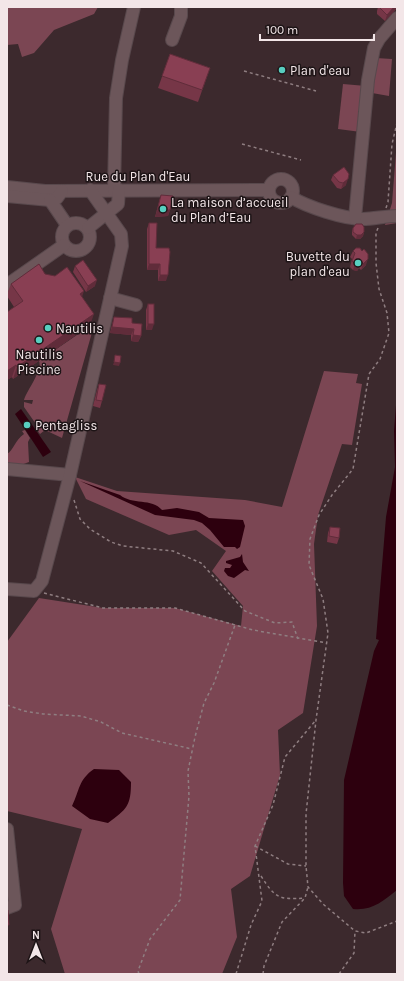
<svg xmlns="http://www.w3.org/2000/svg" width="404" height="981" font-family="Karla,sans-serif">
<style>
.green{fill:#7b4653}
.water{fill:#2d000e}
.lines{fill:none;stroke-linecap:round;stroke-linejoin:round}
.minor-casing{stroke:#58484c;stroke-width:14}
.path{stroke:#8f7e81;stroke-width:1.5;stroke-dasharray:3 3;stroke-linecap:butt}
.minor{stroke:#6c565a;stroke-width:12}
.wall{fill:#763647}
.shaded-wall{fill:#602c3a}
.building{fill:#893f53;stroke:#602c3a}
.poi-dot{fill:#58cec0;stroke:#1d1416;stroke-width:1.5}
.labels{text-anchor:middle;stroke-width:3;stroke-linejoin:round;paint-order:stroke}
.poi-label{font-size:13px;fill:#f3e6e8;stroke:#1d1416;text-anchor:start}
.street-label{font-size:13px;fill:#f3e6e8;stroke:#1d1416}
</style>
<rect width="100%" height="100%" fill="#3c292d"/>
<!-- green -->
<g class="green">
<path d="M7,7h91l-4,7 -40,16 -20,23 -12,4 -4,-13 -11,1z"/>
<path d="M376,58l16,1 -3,37 -17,-3z"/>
<path d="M343,84l23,2 -5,46 -23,-3z"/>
<path d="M397,140v83l-12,2 7,-22z"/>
<path d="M90,326l3,3 -31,109 -17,-8 -5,4 -4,-5 2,-2 -14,-20v-5l8,2 1,-4h-9c3,-10 19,-30 15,-39z"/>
<path d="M324,371l34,3 -2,9 6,1 -10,61 -10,-1 -24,71 -4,29 3,82 -14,87 -25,17 2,45 -30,101 -19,13 6,48 -15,37h-157l-14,-45 31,-100 -75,-18v-169l32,-44 64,10h72l66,18 2,-20 -31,-35 14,-20 -30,-21 -27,5 -83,-36 -11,-22 42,14 128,9 37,7z"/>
<path d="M25,430l5,8 -2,4 1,20 -11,4 -11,-1v-11c6,-3 8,-14 17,-20l-2,-3z"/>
</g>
<!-- water -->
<g class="water">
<path d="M397,392v498c-14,11 -25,21 -44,19l-9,-13 -1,-13 1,-103 30,-129 5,-11 -3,-1 10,-122 9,-50 -1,-36z"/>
<path d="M21,409l30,43 -8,5 -28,-43z"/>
<path d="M80,481l40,14c12,10 32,3 42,15l15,-2 22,4 10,6 34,2 2,6 -5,21 -3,2 -2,-2h-11l-14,-17 -8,-7 -8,-3 -39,-5z"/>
<path d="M242,554l1,8 6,9 -4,-1 -11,8 -6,-2 -4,-5 1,-3h5l2,-3 -6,-2v-2l14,-4z"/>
<path d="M94,769l25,1 12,12c0,24 -4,27 -23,41l-18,-4 -18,-13c8,-16 6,-26 22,-37z"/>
</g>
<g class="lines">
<defs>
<g id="minor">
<path d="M172,40l9,-24v-9"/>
<circle cx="281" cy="191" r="12"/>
<path d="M7,187l38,4 224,-1"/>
<path d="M114,190l2,-92 6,-38 12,-53"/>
<path d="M7,196l43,4 7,-2 5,-7"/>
<path d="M291,197c16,10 53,22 72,22 11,0 22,-3 34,-3"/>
<path d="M50,200l17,25"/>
<path d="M355,218l13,-138 6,-32 5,-9 18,-21"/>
<circle cx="76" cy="237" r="14"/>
<path d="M88,228l30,-24 1,-14"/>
<path d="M7,285l57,-40"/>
<path d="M110,298l26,7"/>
<path d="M7,469l63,6"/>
<path d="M7,589l27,2 8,-10 28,-106 52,-229 -1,-12 -31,-44"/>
<path d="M7,829l8,76 -8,3"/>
</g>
</defs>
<!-- minor casing -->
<use href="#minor" class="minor-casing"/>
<!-- path -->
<g class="path">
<path d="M244,71l72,20"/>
<path d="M242,144l59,16"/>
<path d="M386,208l2,-6 4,-58 5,-21"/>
<path d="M378,228l-2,5v30l3,26 8,24 2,20 -9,26 -11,15 -16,95 -21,26 -13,20 -9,24 -1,26 14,34 5,34 -12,87 -10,94v52l2,21 15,17 32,27 11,2 31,-12"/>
<path d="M74,500l6,19 10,10 21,13 12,4 50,5 28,12 44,48 30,12 17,-1 6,17"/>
<path d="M44,593l59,15h72l78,22 74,13"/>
<path d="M7,705l17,6 19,3 38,2 20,6 21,11 70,16"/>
<path d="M255,846l33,18 18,2"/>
<path d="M261,876c14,22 18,24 44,22"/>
<path d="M139,974l-1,-3 12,-32 30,-39 9,-104 -1,-25 7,-34 9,-34 10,-20 21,-58"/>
<path d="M236,974l15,-49 11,-24 -7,-55 18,-41 12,-48 31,-37"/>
<path d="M263,974l1,-8 18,-44 23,-24 3,-11"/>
<path d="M339,974l15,-21 1,-22"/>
</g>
<!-- minor -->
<use href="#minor" class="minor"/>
</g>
<!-- wall -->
<g class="wall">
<path d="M378,7h19l-1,2 -11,12 -8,-7v-3z"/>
<path d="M170,54l40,14 -12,34 -40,-14z"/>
<path d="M333,175l13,10 -5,4 -4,-1 -6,-8z"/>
<path d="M161,195l9,15 -2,6 -13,1z"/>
<path d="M149,223l7,25 10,33h-8v-11h-11v-41z"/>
<path d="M353,228l11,4 -1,4 -3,3h-4l-4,-4v-4z"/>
<path d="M353,251l13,14 -5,5 -2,-2 -2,3 -4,-1 -3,-3 2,-8 -2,-2z"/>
<path d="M75,266l20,20 -9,6 -13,-20z"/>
<path d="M45,274l37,22 8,29 -77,54 -1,-2 -5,3v-68l7,-5 -7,-11v-2l4,-10z"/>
<path d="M148,304l4,26h-6v-20z"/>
<path d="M114,317l18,6 9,13 -3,6 -7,-1v-6l-21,-2z"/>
<path d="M99,384l3,17 -2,7 -7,-2 4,-16z"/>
<path d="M330,527l9,11 -2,6 -10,-2 1,-9z"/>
</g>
<!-- shaded-wall -->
<g class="shaded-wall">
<path d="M394,7h3l-1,2 -11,12 2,-6z"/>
<path d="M348,179l-2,6 -5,4 2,-6z"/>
<path d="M170,210l-2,6 -13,1 2,-6z"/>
<path d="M364,232l-1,4 -3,3h-4l1,-4z"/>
<path d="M368,259l-2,6 -5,5 2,-6z"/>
<path d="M362,262l-3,6 -2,3 -4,-1 2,-6z"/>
<path d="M149,264h11l-2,6h-11z"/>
<path d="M160,275h8l-2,6h-8z"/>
<path d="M97,280l-2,6 -9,6 2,-6z"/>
<path d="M84,291l-4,12v-9z"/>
<path d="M94,314l-4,11 -77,54 4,-12z"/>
<path d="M148,324h6l-2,6h-6z"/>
<path d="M112,327l22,2 -3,6 -21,-2z"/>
<path d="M133,335l8,1 -3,6 -7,-1z"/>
<path d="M114,362l6,1 -1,3 -6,-1z"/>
<path d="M16,365l-4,12 -5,3v-9z"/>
</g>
<!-- building -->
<g class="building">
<path d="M379,7h15l-7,8z"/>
<path d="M170,54l40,14 -8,22 -40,-14z"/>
<path d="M344,167l5,7 -1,5 -5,4 -4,-1 -6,-7z"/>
<path d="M161,195l12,1 -3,14 -13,1z"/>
<path d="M149,223h8l-1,25h13l1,4 -2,23h-8v-11h-11z"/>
<path d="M356,224h6l2,3v5l-3,3h-4l-4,-3v-4z"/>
<path d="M356,248h4l2,3 2,-2 4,5v5l-5,5 -1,-2 -3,2h-4l-3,-3 3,-8 -2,-2z"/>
<path d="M83,260l14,20 -9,6 -13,-20z"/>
<path d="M39,264l6,10 10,2 12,-9 17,24 -4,3 14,20 -77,53 -1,-2 -9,6v-59l16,-11 -12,-17z"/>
<rect x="148" y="304" width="6" height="20"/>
<path d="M114,317l18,1v5l10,1 -1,12 -8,-1 1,-6 -22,-2z"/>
<path d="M115,355l6,1 -1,7 -6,-1z"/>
<path d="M99,384l7,1 -4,16 -6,-1z"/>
<path d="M330,527l10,1 -1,10 -10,-2z"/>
<path d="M7,910h1l1,15h-2z"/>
</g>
<!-- markers -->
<g class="poi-dot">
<circle cx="282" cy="70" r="4"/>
<circle cx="163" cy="209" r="4"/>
<circle cx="358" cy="263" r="4"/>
<circle cx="48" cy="328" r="4"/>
<circle cx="39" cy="340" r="4"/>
<circle cx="27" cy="425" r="4"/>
</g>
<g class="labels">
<!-- poi labels -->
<g class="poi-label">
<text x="290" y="75">Plan d'eau</text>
<text x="171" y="207">La maison d’accueil<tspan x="171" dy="15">du Plan d’Eau</tspan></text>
<text x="350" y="261" text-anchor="end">Buvette du<tspan x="350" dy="15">plan d'eau</tspan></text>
<text x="56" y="333">Nautilis</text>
<text x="39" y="359" text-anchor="middle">Nautilis<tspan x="39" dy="15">Piscine</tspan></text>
<text x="35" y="430">Pentagliss</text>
</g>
<!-- street labels -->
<g class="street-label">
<text x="138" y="181">Rue du Plan d'Eau</text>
</g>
</g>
<!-- border -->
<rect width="404" height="981" fill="none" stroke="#f3e6e8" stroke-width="16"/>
<!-- north arrow -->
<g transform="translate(36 945)" stroke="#1d1416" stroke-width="3" paint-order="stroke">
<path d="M0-3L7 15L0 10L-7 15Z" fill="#f3e6e8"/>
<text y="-6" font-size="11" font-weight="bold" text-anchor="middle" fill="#f3e6e8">N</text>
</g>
<!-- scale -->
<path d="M260 34v6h114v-6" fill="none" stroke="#f3e6e8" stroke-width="2"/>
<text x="266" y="34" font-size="12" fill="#f3e6e8" stroke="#1d1416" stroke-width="3" paint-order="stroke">100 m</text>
</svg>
